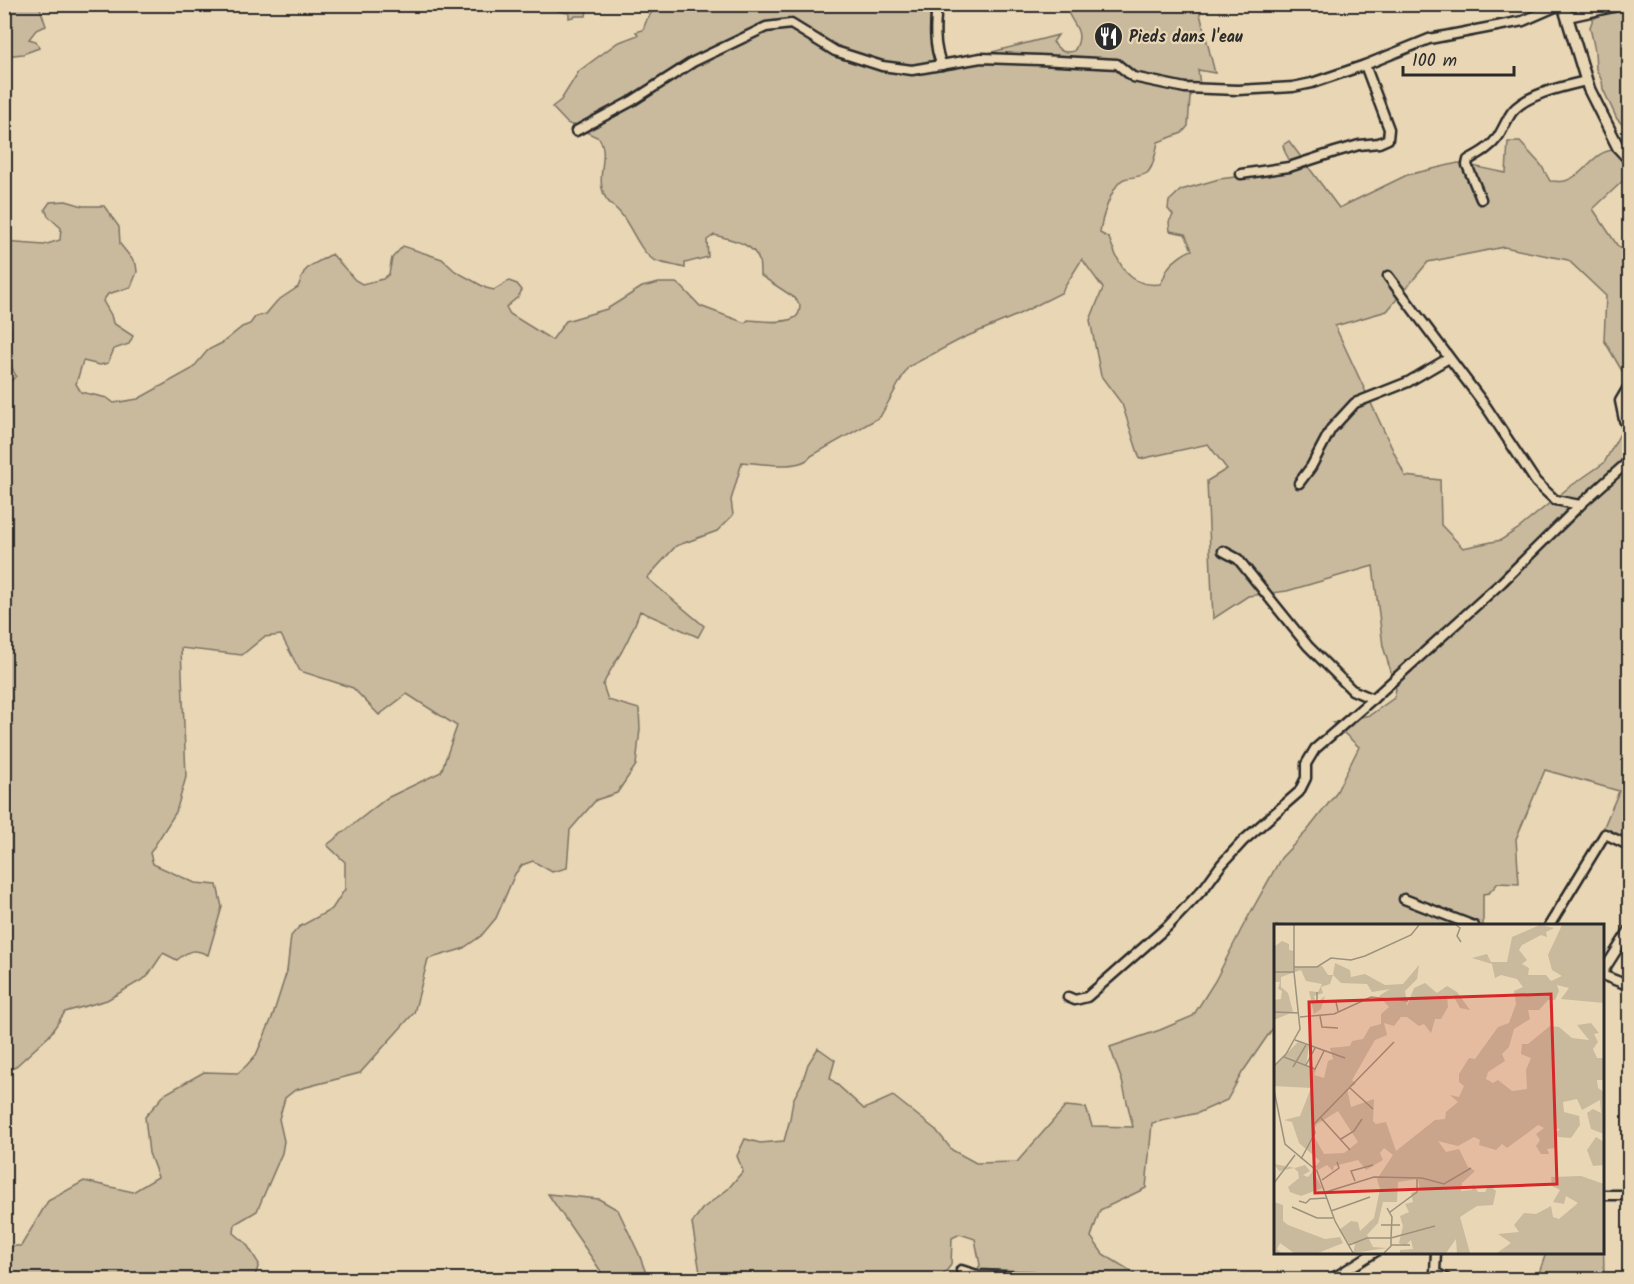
<svg xmlns="http://www.w3.org/2000/svg" width="1634" height="1284" font-family="Kalam,sans-serif">
<style>
.green{fill:#c9ba9e;stroke:#7a7264;stroke-width:1.5}
.lines{fill:none;stroke-linecap:round;stroke-linejoin:round}
.minor-casing{stroke:#2b2b2b;stroke-width:13}
.secondary-casing{stroke:#2b2b2b;stroke-width:15}
.minor{stroke:#e8d6b4;stroke-width:8}
.secondary{stroke:#e8d6b4;stroke-width:10}
.labels{text-anchor:middle;stroke-width:4.5;stroke-linejoin:round;paint-order:stroke}
.poi-label{font-size:16px;font-weight:bold;fill:#2b2b2b;stroke:#e8d6b4;text-anchor:start}
.inset-road{fill:none;stroke:#9c927d;stroke-width:1.5}
.view{fill:#d62828;fill-opacity:0.15;stroke:#d62828;stroke-width:3}
.inset-edge{fill:none;stroke:#2b2b2b;stroke-width:3}
</style>
<rect width="100%" height="100%" fill="#e8d6b4"/>
<filter id="ink" filterUnits="userSpaceOnUse"><feTurbulence type="fractalNoise" baseFrequency=".0167" numOctaves="2"/><feDisplacementMap in="SourceGraphic" scale="12" xChannelSelector="R" yChannelSelector="G"/><feConvolveMatrix kernelMatrix="1 2 1 2 8 2 1 2 1" color-interpolation-filters="sRGB"/></filter>
<g filter="url(#ink)">
<!-- green -->
<g class="green">
<path d="M4,5h35l7,21 -10,4 -7,9 7,2 3,7 -16,6 -18,2z"/>
<path d="M552,5h33l2,4 -1,7h-10l-7,2v-5l-11,-2z"/>
<path d="M657,5h272l5,62 124,-32 -5,7c7,9 10,12 21,9 14,-22 -6,-28 -8,-46h133l-1,1 17,67 -17,-3 2,15 -10,12 -2,29 -6,7 -24,9c-2,9 -4,25 -11,31 -6,4 -16,4 -23,6 -12,5 -23,42 -24,54l9,5c9,25 19,50 51,46 6,-7 3,-8 7,-14 3,-7 18,-18 25,-20l-7,-16 -15,-3 -1,-9 4,-7 -5,-6 1,-8 12,-11 38,-11 42,-5 11,-9 21,2 -8,-15 -2,-7 6,-4 50,67 68,-33 51,-12 48,10 2,-31h12l21,23 9,16c5,0 11,1 15,0 21,-6 28,-31 50,-31l14,15v10l-36,34 24,36 12,11v127l-25,-43 2,-44 -38,-36 -64,-13 -76,15 -41,49 -52,15 70,150 35,4 1,45 22,23 38,-8 17,-11 50,-41 36,-25 25,-46v426l-26,-14 16,-38 -74,-21 -29,69 3,45 -21,-1 -9,10 -6,1v31l-207,1 -1,99 -33,48 -15,27 -29,13 -46,10 -6,65 -46,22 -9,27 12,17 31,19 4,6h-166l8,-14 -5,-26 -15,-5 -8,4 -1,27 -11,14h-239l-9,-56 10,-14 26,-20 15,-18 -6,-15 8,-17 15,4 24,-2 6,-22 3,-19 9,-17 6,-19 10,-16 17,12 -5,18 34,31 29,-13 43,34 16,20 24,13 41,-1 49,-56 20,2 6,18 41,1 -11,-46 -12,-34 50,-17 33,-14 22,-35 27,-53 39,-70 26,-27 28,-36 24,-48 -26,-24 37,-8 24,-17 2,-9 -13,-43 -10,-80 -86,25 -39,5 -35,23 -6,-138 20,-12 -19,-25 -68,15 -18,-55 -21,-28 -11,-56 13,-32 -21,-29 -21,34 -46,23 -52,22 -55,29 -28,50 -69,39c-10,15 -52,7 -69,6l-11,38 2,15 -16,16 -41,15 -29,32 57,48 -6,11 -58,-26c-5,14 -11,27 -18,40 -7,12 -14,22 -19,34l5,15 31,9 1,20 -4,36 -19,28 -21,7 -26,30 -3,38 -15,4 -19,-11 -11,4 -7,9 -19,44 -15,18 -19,13 -34,10 -14,54 -54,60 -65,17 -10,8 -6,21 5,22 -2,12 -25,58 -22,13 -1,9 12,10 13,21 -5,15h-249v-33h16l27,-45 36,-20 49,11 25,-15 -9,-24 -4,-36 20,-23 39,-22 34,1 8,-7 10,-11 16,-37 15,-47 4,-35 8,-9 33,-18 13,-20v-27l-18,-17 60,-47 54,-26 16,-46 -50,-32 -28,21 -26,-27 -53,-17 -19,-36 -17,2 -22,18 -61,-7 5,129 -10,35 -26,41 3,11 42,19 22,2 5,22 -14,48c-14,-7 -19,-5 -31,5l-14,-7 -16,24 -40,23 -42,12 -16,24 -35,32 -9,-1 -1,-687 6,2 6,-6c-10,-16 -4,-27 -5,-44 0,-5 -2,-10 -2,-15l-4,-2 -1,-73 40,3 16,-5 1,-12 -13,-12 -3,-7 5,-7 16,-1 17,5h21l15,21 1,17 16,20 1,8 -6,15 -23,7 -5,7 8,14 2,8 20,13 -4,8 -15,5 -6,14 -8,2 -17,-4 -7,23 5,8 26,6 7,5 24,-4 54,-30 16,-19 14,-7 20,-16 8,-3 5,-7 11,-3 11,-13 21,-14 6,-15 6,-6 22,-12 23,26 7,4 21,-5 6,-5 3,-16 11,-12 39,13 13,12 31,17 8,2 15,-9 8,3 5,6 -4,7 -12,10 4,7 42,26 14,-19 41,-12 35,-22 17,-4h17l7,5 17,18 45,17 3,-3c12,1 36,4 46,-2 5,-2 6,-8 6,-13l-5,-7 -35,-23c0,-4 0,-10 -1,-14 -4,-18 -30,-22 -45,-26l-7,5 1,17 -23,6v5c-9,-3 -23,-4 -31,-8 -14,-8 -23,-34 -33,-46 -8,-10 -16,-11 -19,-26 -4,-16 7,-35 -3,-50l-32,-15 -15,-16 9,-7 18,-29 38,-28 21,-8 -2,-3 7,-2 4,-11z"/>
<path d="M1629,8v123l-12,-12 -14,-30 -1,-8 -6,-12 -1,-18 -5,-24 3,-8 15,-8z"/>
<path d="M548,1194l51,5 19,11 21,44 9,25h-42l-14,-21z"/>
<path d="M1603,1213l1,66h-19l-2,-5 -7,5h-39l9,-26 56,-1z"/>
</g>
<g class="lines">
<defs>
<g id="minor">
<path d="M937,4c-2,21 -4,42 5,61"/>
<path d="M1568,17l59,-13"/>
<path d="M576,131l56,-30 61,-39 73,-35 25,-3 44,27 47,15 30,4 69,-12 59,2 77,4 16,13 52,11 53,2 55,-3 19,-4 53,-18 64,-26 94,-18 39,-17"/>
<path d="M1241,174l48,-7 46,-15 24,-7 20,-2 9,-4 1,-10 -24,-64"/>
<path d="M1481,199l-14,-34 1,-5c12,-7 22,-12 30,-23 5,-8 9,-18 14,-25 14,-18 53,-26 74,-31"/>
<path d="M1388,276l99,132 49,74 19,18 25,5"/>
<path d="M1630,384l-10,17 4,19 6,12"/>
<path d="M1299,483l12,-16 20,-38 24,-26 53,-21 41,-24"/>
<path d="M1223,551l15,8 70,87 44,44 21,9"/>
<path d="M1404,899l70,27"/>
<path d="M1549,926l56,-92 25,12"/>
<path d="M1602,973l28,-44"/>
<path d="M1602,975l28,11"/>
<path d="M1068,997l7,3 12,-3 81,-71 37,-39 16,-22 22,-24 56,-49 7,-14v-14l9,-15 60,-52 127,-115 78,-77 50,-45"/>
<path d="M1602,1195h21l7,-1"/>
<path d="M1436,1252l-1,20 13,8"/>
<path d="M961,1270l16,5 56,2 9,3"/>
<path d="M1328,1280l12,-6 35,-22"/>
</g>
<path id="secondary" d="M1563,4l26,85 29,58 12,13"/>
</defs>
<!-- minor casing -->
<use href="#minor" class="minor-casing"/>
<!-- secondary casing -->
<use href="#secondary" class="secondary-casing"/>
<!-- minor -->
<use href="#minor" class="minor"/>
<!-- secondary -->
<use href="#secondary" class="secondary"/>
</g>
</g>
<!-- icons -->
<defs>
<symbol id="restaurant-disc" viewBox="-11 -11 22 22"><circle r="9.5" fill="#2b2b2b" stroke="#e8d6b4"/><path d="M-5-6h1v4h1v-4h1v4h1v-4h1v5L-1.5 .5V6h-2V.5L-5-1ZM5-6V6H3V1.5H1.5Q1.5-4 5-6Z" fill="#fff"/></symbol>
</defs>
<g fill-rule="evenodd">
<use href="#restaurant-disc" x="1092" y="20" width="33" height="33"/>
</g>
<g class="labels">
<!-- poi labels -->
<g class="poi-label">
<text x="1129" y="42">Pieds dans l'eau</text>
</g>
</g>
<!-- overview -->
<g transform="translate(1274 924)">
<rect width="330" height="330" fill="#e8d6b4"/>
<path d="M266,1l14,3 -8,4 1,5 -6,-2 -19,10 -3,5 8,10 -5,4 7,4 -1,7h18l5,6 11,-5 -10,-6 -4,-15 14,-30h42v78l-43,-4 8,-11 -12,-3 2,6 -4,9h-7l-9,10h-11l2,9 -16,10 -5,18 -7,7 3,7 -17,11 -2,7 7,4 5,-3 14,11 15,-2 -1,-19 5,-12 -10,-4 1,-10h6l22,-18 9,1 13,11 17,2 -12,-15 14,-2 8,10 -5,1 4,8 -5,7 4,9h7v22h-7l1,8 6,4v42l-13,-5 -4,-16 6,-4 8,4 -1,-13 -18,10 -5,-11 -14,3 1,10 15,4 1,9 -9,13 -13,-1 -3,-4 5,-4 -6,-1 3,13 -1,7 -9,1 2,5h-8l-5,-8 4,-6 -4,-6 8,-6 -6,-3 -31,23 -5,-4 -6,6 -17,-5 1,-5 -6,-3 -16,9 -20,-5 8,11 13,-3 9,18 7,4 -13,12 -1,8 11,-1 1,-6 5,8h7l4,-7 7,6 -3,14 -16,1 -17,11 10,36h-13l-1,-14 -10,14h-46v-3l13,-1 -2,-9 -6,6 -6,-3 4,-17 -3,-10 9,-4 -4,-8 8,-2 -2,-9 9,-3 -2,-11 -20,3 -1,20h-14l-5,21 -11,12 6,12 14,1 -34,5 2,-8 -3,-3 -3,4 -10,-16 12,-9 7,1 2,9 14,-13 6,-29 -3,-10 16,-24 -9,-7 -4,5 3,7 -17,10 -8,-10 -24,6 -1,5 -6,-6 -9,5 -3,-3 5,-6 -21,-18 -7,-21 -8,-2 16,-4 11,-28 -37,-2v-20l24,-24 11,4 -3,19 10,5 -2,5 10,3 4,-17 5,-2 -3,-11 20,-2 2,-5 11,-2 7,-12 11,-3v-10l8,-7 -10,-11 11,-7 -18,3 -5,-8 -26,-1 -8,-8 -3,9 -9,3 2,6 -9,3 2,7 9,-7 -4,13 -7,5 -5,-23 9,1 4,-8 -16,-3 -5,-11 -20,7v10l7,6 5,19 -19,8v-20l7,-1 1,-8 -4,-2 2,-7h-6v-35l8,-6 7,3v6l5,1v16l28,-1 6,9h5l2,-12 15,7 1,7 14,-3 20,11 18,-1 16,-19 -2,14 -12,12 2,15 7,-18 11,-5 12,10 10,-7 10,6 13,18 -10,-2 -7,-13 -6,1 1,11 -7,12h-6l-4,14 -7,-9 -5,2 -12,-9h-6l-7,9 -10,-3 3,12 -12,5 -23,40 4,4 -9,5 4,18 23,-8 -1,22 3,3 10,-2 10,29 39,-31 10,-1 1,-7 12,-10 -8,-7 9,2 5,-11 -5,-4v-8l10,-16 6,1 23,-32 11,-4 7,-19 -2,-13 9,-4 -6,-8 -16,-4 -6,3 -3,-14 -20,-6 15,-4 4,8h16l5,-25zM64,187l20,31 -14,11 -20,1 -12,-21 5,-9zM322,213l8,5v23l-11,1 -6,-16zM0,240l21,4 10,-3 5,6 -7,4 5,2 5,-6 9,17 -21,8 -11,-4 -2,-5 11,-9 -1,-6 -4,-4 -15,3zM307,252l23,8v69h-107l14,-10 -13,-9 21,-2 -5,-7 10,-12 12,1 15,-8 2,11 6,2 19,-16 -12,-7 -2,8 -11,-2 7,-12 -8,-4 -1,-9zM0,278l9,3v16l5,4 37,14 15,-2 3,6 -25,10h-24l-14,-10 -3,6 4,4h-7z" fill="#c9ba9e" fill-rule="evenodd"/>
<path class="inset-road" d="M182,1l4,3 -3,8 4,6M20,43h23l14,-9 20,2 14,-4 46,-21 8,-10M0,48h20M43,68v9l19,1 2,9M0,88l25,1M46,92l2,11 16,1M26,93l34,-3 37,-17 37,4M21,116l50,18M10,133l31,12 9,-18M32,141l9,-17M0,142l12,-12 14,-25 -6,-57v-47M19,143l13,-22M76,164l23,21M0,166l11,54 32,27 18,50 18,32M47,194l29,32M67,215l13,-8 8,-12M27,235l14,-26 -2,-8 81,-83M48,256l17,-12 -2,-6M81,257l-4,-10 22,-6M0,259l21,-28M52,268l48,-15 48,1 22,6 27,-16M25,277l7,2 4,-4 17,-1M18,283l25,11h16M113,284l5,9 -1,21 44,-12M57,287l39,-14M116,288l27,-20v-13M107,301h19M75,321l18,-7h24v8l-7,7M117,321h19"/>
<path class="view" d="M277,70l6,190 -242,9 -6,-191z"/>
<rect width="330" height="330" class="inset-edge"/>
</g>
<!-- margin -->
<rect width="1634" height="1284" fill="none" stroke="#e8d6b4" stroke-width="24"/>
<rect x="12" y="12" width="1610" height="1260" fill="none" stroke="#2b2b2b" stroke-width="2" filter="url(#ink)"/>
<!-- scale -->
<path d="M1403 66v9h111v-9" fill="none" stroke="#2b2b2b" stroke-width="3"/>
<text x="1412" y="66" font-size="18" fill="#2b2b2b" stroke="#e8d6b4" stroke-width="4.5" paint-order="stroke">100 m</text>
</svg>
